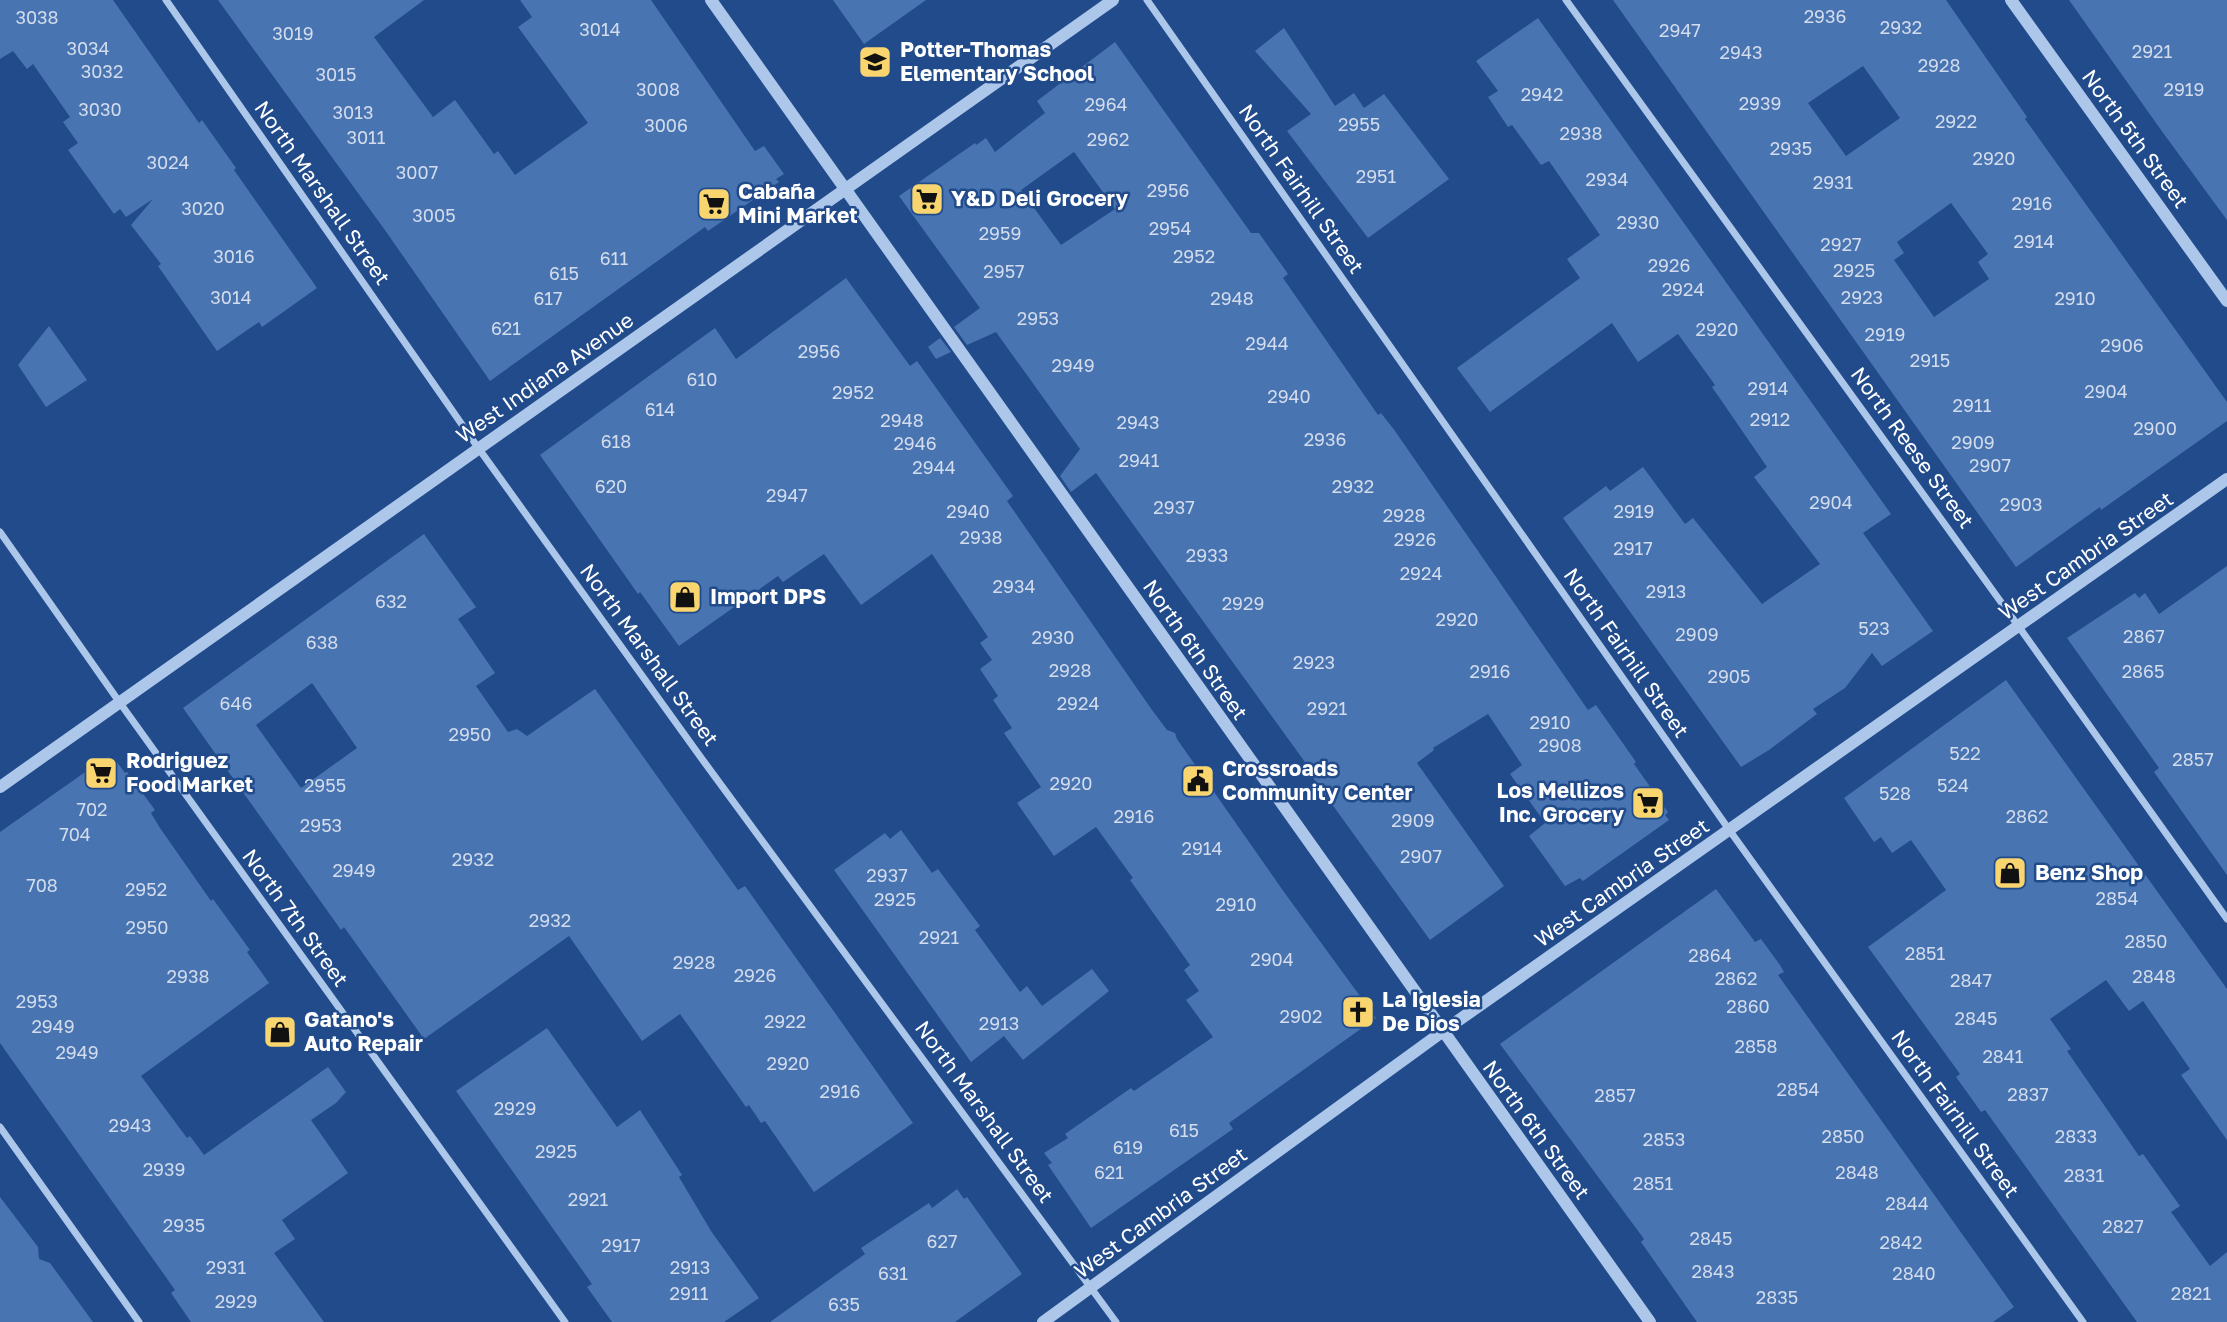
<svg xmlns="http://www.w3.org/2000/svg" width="2227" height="1322" font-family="'Golos Text',sans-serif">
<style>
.building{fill:#4974b2;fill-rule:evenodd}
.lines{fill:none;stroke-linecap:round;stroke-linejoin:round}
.minor{stroke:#adc7eb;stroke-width:7}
.tertiary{stroke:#adc7eb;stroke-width:12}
.labels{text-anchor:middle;stroke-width:5;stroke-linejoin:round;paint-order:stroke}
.number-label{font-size:18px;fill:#d2dcec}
.poi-label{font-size:21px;font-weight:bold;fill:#fff;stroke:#214b8b;text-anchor:start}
.street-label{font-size:21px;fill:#fff;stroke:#214b8b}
</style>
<rect width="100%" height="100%" fill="#214b8b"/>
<!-- building -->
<g class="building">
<path d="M0,0h113l86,123 3,-3 34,48 -2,2 83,118 -55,39 -3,-5 -42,29 -59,-85 3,-2 -30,-39 22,-26 -27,18 -6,-8 -6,5 -46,-64 10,-7 -15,-21 7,-5 -37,-53 -6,5 -14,-18 -13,8z"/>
<path d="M218,0h206l-50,37 59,80 22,-17 39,54 4,-3 17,24 73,-52 -70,-96 14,-10 -12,-17h131l104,151 9,-5 20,28 -8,5 3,3 -71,49 -3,-4 -215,154 -103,-148z"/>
<path d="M833,0h93l-62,44z"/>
<path d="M1613,0h333l81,117 -2,2 202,283v19l-126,89 -1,-3 -84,60zM1863,66l37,52 -54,38 -38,-53zM1951,203l37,51 -10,8 11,17 -55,38 -40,-57 10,-7 -7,-11z"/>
<path d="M2069,0h158v220l-66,-90z"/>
<path d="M1538,18l353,496 -28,19 70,98 -51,35 -10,-13 -27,35 -32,21 4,5 -48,36 -28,17 -178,-249 43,-32 4,5 33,-24 42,57 8,-6 69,86 58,-40 -66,-87 13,-10 -55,-80 3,-2 -37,-51 -40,28 -26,-39 -122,89 -33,-44 123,-90 -13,-19 33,-24 -51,-74 -8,4 -29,-40 -4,2 -20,-30 10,-6 -22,-30z"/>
<path d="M1284,28l51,78 19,-13 10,15 20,-14 65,85 -81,59 -81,-107 24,-17 -56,-63z"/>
<path d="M1115,42l136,191h8l29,41 -5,4 95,137 3,-2 14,18 193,279 8,-5 40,57 -2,2 34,48 -3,3 4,5 -86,61 -3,-3 -15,8 -36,-50 16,-13 -35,-49 12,-9 -34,-51 -55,34 1,2 -17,13 87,123 -74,54 -122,-169 2,-2 -214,-296 -25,19 -11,-16 20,-27 -84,-117 -29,13 -13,-18 26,-19 -81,-112 76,-53 1,2 10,-7 9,14 50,-39 -8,-12zM1074,152l41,57 -54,36 -40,-55z"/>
<path d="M846,278l64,88 7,-5 96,135 -6,5 145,209 15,20 8,3 2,6 107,153 92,126 -147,105 4,6 -142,99 -43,-63 4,-2 -8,-10 24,-15 -3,-4 66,-46 3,3 79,-54 -27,-37 13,-9 -15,-21 6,-5 -60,-85 3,-2 -37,-51 -42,29 -37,-53 24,-16 -37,-54 8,-5 -19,-28 5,-4 -18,-27 12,-9 -12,-17 8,-6 -56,-83 -71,51 -37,-51 -41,28 -5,-6 -99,70 -39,-54 -2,2 -98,-139 175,-127 21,31z"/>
<path d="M49,326l38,54 -41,27 -28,-42z"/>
<path d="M940,338l11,14 -15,7 -8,-12z"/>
<path d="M424,534l52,73 -18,12 37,54 -19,13 32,46 9,-3 10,7 68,-47 143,201 7,-4 168,237 -99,69 -49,-71 -4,2 -12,-18 -3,2 -66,-93 -38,27 -73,-105 -145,103 -80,-112 -3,3 -158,-222zM312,683l45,65 -56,40 -45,-63z"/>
<path d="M2227,566v309l-73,-103 5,-4 -92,-130 68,-45 4,5 6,-5 14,21z"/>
<path d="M2006,680l221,309v151l-46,-65 9,-6 -47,-68 -14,10 -23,-31 -56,39 21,30 -4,2 72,105 4,-2 37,52 -9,6 39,54 17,-14v70h-90l-152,-212 -4,2 -12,-17 -13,-18 4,-3 -92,-127 78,-57 -35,-50 -19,13 -11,-16 -7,5 -30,-44z"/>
<path d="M108,756l3,4 3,-2 11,15 2,-1 28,38 -4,3 9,15 51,73 2,-2 37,51 -3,2 22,31 -128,93 46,62 3,-2 14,19 124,-88 18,25 -10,11 -25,17 37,53 -66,47 13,19 -21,14 50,69h-133l-20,-29 4,-3 -175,-247v-211z"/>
<path d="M901,830l31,43 6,-4 42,57 -5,4 45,62 7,-6 15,20 50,-37 17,22 -86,69 -19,-24 -33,26 -137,-192 51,-37 5,6z"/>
<path d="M1716,889l39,53 6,-3 19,26 4,7 -6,3 236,332 -21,15h-296l-56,-80 3,-3 -144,-195z"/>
<path d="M547,1028l70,99 23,-17 42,65 -3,2 32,54 48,67 -35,24h-112l-25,-35 5,-3 -136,-193z"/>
<path d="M957,1189l7,10 3,-2 55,77 -28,20 -39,28h-185l95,-68 -4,-6 68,-45 3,5z"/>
<path d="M0,1197l38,50 1,12 11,4 43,59h-93z"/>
</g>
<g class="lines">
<!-- minor -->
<g class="minor">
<path d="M166,0l313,449 223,310 414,563"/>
<path d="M1147,0l583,831 353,491"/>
<path d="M1566,0l453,627 208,292"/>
<path d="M0,532l120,171 445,619"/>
<path d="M0,1127l139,195"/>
</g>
<!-- tertiary -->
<g class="tertiary">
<path d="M711,0l939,1322"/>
<path d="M2011,0l216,301"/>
<path d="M0,787l1113,-787"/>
<path d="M1043,1322l399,-290 785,-553"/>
</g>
</g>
<!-- icons -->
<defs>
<symbol id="school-square" viewBox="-11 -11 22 22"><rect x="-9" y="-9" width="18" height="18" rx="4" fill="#f8d56e" stroke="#214b8b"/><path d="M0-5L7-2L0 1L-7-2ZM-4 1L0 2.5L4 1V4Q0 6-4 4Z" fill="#111"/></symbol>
<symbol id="supermarket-square" viewBox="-11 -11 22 22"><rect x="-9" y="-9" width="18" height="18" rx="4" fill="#f8d56e" stroke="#214b8b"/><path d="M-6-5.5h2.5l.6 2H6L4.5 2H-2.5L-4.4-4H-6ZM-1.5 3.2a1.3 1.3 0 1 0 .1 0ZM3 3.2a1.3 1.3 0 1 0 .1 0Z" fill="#111"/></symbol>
<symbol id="shop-square" viewBox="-11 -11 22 22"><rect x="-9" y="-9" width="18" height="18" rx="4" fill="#f8d56e" stroke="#214b8b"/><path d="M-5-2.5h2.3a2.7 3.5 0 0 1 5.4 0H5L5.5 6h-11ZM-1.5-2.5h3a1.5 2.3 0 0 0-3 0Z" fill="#111"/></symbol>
<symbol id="civic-square" viewBox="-11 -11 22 22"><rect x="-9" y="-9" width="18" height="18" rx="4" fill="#f8d56e" stroke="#214b8b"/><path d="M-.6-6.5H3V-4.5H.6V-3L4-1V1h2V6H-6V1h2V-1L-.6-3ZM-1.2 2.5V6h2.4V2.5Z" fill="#111"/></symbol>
<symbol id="church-square" viewBox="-11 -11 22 22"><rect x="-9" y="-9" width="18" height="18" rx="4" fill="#f8d56e" stroke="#214b8b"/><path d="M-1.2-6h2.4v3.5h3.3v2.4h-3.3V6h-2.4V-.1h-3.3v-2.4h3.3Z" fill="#111"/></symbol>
</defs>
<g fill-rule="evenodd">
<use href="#school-square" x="856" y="43" width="38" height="38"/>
<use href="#supermarket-square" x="908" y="180" width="38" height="38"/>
<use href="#supermarket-square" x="695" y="185" width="38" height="38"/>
<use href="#shop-square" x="666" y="578" width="38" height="38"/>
<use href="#supermarket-square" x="82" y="754" width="38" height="38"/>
<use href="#civic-square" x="1179" y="762" width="38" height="38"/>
<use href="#supermarket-square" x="1629" y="784" width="38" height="38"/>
<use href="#shop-square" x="1991" y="854" width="38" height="38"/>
<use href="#church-square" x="1339" y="993" width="38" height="38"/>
<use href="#shop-square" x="261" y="1013" width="38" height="38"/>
</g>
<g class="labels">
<!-- number labels -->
<g class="number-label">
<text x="1825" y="23">2936</text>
<text x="37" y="24">3038</text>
<text x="1901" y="34">2932</text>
<text x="600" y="36">3014</text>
<text x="1680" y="37">2947</text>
<text x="293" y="40">3019</text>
<text x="88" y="55">3034</text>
<text x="2152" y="58">2921</text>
<text x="1741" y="59">2943</text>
<text x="1939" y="72">2928</text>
<text x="102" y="78">3032</text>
<text x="336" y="81">3015</text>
<text x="658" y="96">3008</text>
<text x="2184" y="96">2919</text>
<text x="1542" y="101">2942</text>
<text x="1760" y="110">2939</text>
<text x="1106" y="111">2964</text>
<text x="100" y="116">3030</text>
<text x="353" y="119">3013</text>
<text x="1956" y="128">2922</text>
<text x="1359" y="131">2955</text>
<text x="666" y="132">3006</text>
<text x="1581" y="140">2938</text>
<text x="366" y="144">3011</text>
<text x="1108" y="146">2962</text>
<text x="1791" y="155">2935</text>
<text x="1994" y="165">2920</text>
<text x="168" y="169">3024</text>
<text x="417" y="179">3007</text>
<text x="1376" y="183">2951</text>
<text x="1607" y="186">2934</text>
<text x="1833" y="189">2931</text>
<text x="1168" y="197">2956</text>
<text x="2032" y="210">2916</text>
<text x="203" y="215">3020</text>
<text x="434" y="222">3005</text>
<text x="1638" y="229">2930</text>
<text x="1170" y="235">2954</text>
<text x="1000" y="240">2959</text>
<text x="2034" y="248">2914</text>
<text x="1841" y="251">2927</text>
<text x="234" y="263">3016</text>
<text x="1194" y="263">2952</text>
<text x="614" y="265">611</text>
<text x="1669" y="272">2926</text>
<text x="1854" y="277">2925</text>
<text x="1004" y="278">2957</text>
<text x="564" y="280">615</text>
<text x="1683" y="296">2924</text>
<text x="231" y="304">3014</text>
<text x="1862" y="304">2923</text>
<text x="548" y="305">617</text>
<text x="1232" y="305">2948</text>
<text x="2075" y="305">2910</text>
<text x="1038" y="325">2953</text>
<text x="506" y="335">621</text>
<text x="1717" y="336">2920</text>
<text x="1885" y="341">2919</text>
<text x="1267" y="350">2944</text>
<text x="2122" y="352">2906</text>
<text x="819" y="358">2956</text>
<text x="1930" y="367">2915</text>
<text x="1073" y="372">2949</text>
<text x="702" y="386">610</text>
<text x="1768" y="395">2914</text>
<text x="2106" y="398">2904</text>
<text x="853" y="399">2952</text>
<text x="1289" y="403">2940</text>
<text x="1972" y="412">2911</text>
<text x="660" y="416">614</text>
<text x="1770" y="426">2912</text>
<text x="902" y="427">2948</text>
<text x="1138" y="429">2943</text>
<text x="2155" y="435">2900</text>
<text x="1325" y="446">2936</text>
<text x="616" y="448">618</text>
<text x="1973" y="449">2909</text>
<text x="915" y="450">2946</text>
<text x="1139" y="467">2941</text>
<text x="1990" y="472">2907</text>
<text x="934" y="474">2944</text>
<text x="611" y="493">620</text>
<text x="1353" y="493">2932</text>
<text x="787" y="502">2947</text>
<text x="1831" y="509">2904</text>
<text x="2021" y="511">2903</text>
<text x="1174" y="514">2937</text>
<text x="968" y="518">2940</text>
<text x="1634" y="518">2919</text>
<text x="1404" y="522">2928</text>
<text x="981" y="544">2938</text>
<text x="1415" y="546">2926</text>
<text x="1633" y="555">2917</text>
<text x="1207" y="562">2933</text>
<text x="1421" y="580">2924</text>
<text x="1014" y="593">2934</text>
<text x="1666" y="598">2913</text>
<text x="391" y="608">632</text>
<text x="1243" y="610">2929</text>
<text x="1457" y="626">2920</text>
<text x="1874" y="635">523</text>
<text x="1697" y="641">2909</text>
<text x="2144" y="643">2867</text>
<text x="1053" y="644">2930</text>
<text x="322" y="649">638</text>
<text x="1314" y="669">2923</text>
<text x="1070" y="677">2928</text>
<text x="1490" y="678">2916</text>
<text x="2143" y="678">2865</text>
<text x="1729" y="683">2905</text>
<text x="236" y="710">646</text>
<text x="1078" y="710">2924</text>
<text x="1327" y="715">2921</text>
<text x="1550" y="729">2910</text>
<text x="470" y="741">2950</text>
<text x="1560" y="752">2908</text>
<text x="1965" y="760">522</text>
<text x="2193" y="766">2857</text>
<text x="1071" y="790">2920</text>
<text x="325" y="792">2955</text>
<text x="1953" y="792">524</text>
<text x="1895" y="800">528</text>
<text x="92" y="816">702</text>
<text x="1134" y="823">2916</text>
<text x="2027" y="823">2862</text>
<text x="1413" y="827">2909</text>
<text x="321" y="832">2953</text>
<text x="75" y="841">704</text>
<text x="1202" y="855">2914</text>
<text x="1421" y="863">2907</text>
<text x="473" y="866">2932</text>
<text x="354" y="877">2949</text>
<text x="887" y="882">2937</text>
<text x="42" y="892">708</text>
<text x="146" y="896">2952</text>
<text x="2117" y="905">2854</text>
<text x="895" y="906">2925</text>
<text x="1236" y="911">2910</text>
<text x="550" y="927">2932</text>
<text x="147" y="934">2950</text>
<text x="939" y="944">2921</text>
<text x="2146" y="948">2850</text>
<text x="1925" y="960">2851</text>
<text x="1710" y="962">2864</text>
<text x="1272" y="966">2904</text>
<text x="694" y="969">2928</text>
<text x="755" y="982">2926</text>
<text x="188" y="983">2938</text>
<text x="2154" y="983">2848</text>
<text x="1736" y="985">2862</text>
<text x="1971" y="987">2847</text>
<text x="37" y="1008">2953</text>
<text x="1748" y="1013">2860</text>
<text x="1301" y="1023">2902</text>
<text x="1976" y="1025">2845</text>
<text x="785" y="1028">2922</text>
<text x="999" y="1030">2913</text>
<text x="53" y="1033">2949</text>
<text x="1756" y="1053">2858</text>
<text x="77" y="1059">2949</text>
<text x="2003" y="1063">2841</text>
<text x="788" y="1070">2920</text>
<text x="1798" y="1096">2854</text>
<text x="840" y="1098">2916</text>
<text x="2028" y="1101">2837</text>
<text x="1615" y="1102">2857</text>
<text x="515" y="1115">2929</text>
<text x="130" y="1132">2943</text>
<text x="1184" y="1137">615</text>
<text x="1843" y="1143">2850</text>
<text x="2076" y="1143">2833</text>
<text x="1664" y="1146">2853</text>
<text x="1128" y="1154">619</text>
<text x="556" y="1158">2925</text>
<text x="164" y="1176">2939</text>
<text x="1109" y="1179">621</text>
<text x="1857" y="1179">2848</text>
<text x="2084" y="1182">2831</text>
<text x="1653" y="1190">2851</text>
<text x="588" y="1206">2921</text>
<text x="1907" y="1210">2844</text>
<text x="184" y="1232">2935</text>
<text x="2123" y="1233">2827</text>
<text x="1711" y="1245">2845</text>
<text x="942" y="1248">627</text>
<text x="1901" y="1249">2842</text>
<text x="621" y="1252">2917</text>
<text x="226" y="1274">2931</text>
<text x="690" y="1274">2913</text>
<text x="1713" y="1278">2843</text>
<text x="893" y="1280">631</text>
<text x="1914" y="1280">2840</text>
<text x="689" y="1300">2911</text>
<text x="2191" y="1300">2821</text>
<text x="1777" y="1304">2835</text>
<text x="236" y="1308">2929</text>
<text x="844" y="1311">635</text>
</g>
<!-- poi labels -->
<g class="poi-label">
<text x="900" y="57">Potter-Thomas<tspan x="900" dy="24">Elementary School</tspan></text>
<text x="738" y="199">Cabaña<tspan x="738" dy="24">Mini Market</tspan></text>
<text x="951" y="206">Y&amp;D Deli Grocery</text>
<text x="710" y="604">Import DPS</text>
<text x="126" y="768">Rodriguez<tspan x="126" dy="24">Food Market</tspan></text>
<text x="1222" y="776">Crossroads<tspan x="1222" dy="24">Community Center</tspan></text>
<text x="1624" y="798" text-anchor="end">Los Mellizos<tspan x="1624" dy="24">Inc. Grocery</tspan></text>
<text x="2035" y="880">Benz Shop</text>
<text x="1382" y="1007">La Iglesia<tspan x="1382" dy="24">De Dios</tspan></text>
<text x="304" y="1027">Gatano's<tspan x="304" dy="24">Auto Repair</tspan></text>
</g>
<!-- street labels -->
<g class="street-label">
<text transform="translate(2135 139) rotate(54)" y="7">North 5th Street</text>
<text transform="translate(1301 189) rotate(55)" y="7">North Fairhill Street</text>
<text transform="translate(322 193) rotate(55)" y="7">North Marshall Street</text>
<text transform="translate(545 378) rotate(-35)" y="7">West Indiana Avenue</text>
<text transform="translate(1912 448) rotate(54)" y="7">North Reese Street</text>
<text transform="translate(2086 556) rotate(-35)" y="7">West Cambria Street</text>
<text transform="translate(1195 650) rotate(55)" y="7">North 6th Street</text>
<text transform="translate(1626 653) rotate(55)" y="7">North Fairhill Street</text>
<text transform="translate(649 655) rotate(54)" y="7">North Marshall Street</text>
<text transform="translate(1622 883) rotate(-35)" y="7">West Cambria Street</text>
<text transform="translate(295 918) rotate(54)" y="7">North 7th Street</text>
<text transform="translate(984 1112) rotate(54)" y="7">North Marshall Street</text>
<text transform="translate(1955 1114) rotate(54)" y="7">North Fairhill Street</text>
<text transform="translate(1536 1130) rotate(54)" y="7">North 6th Street</text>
<text transform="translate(1161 1213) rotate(-36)" y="7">West Cambria Street</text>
</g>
</g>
</svg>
